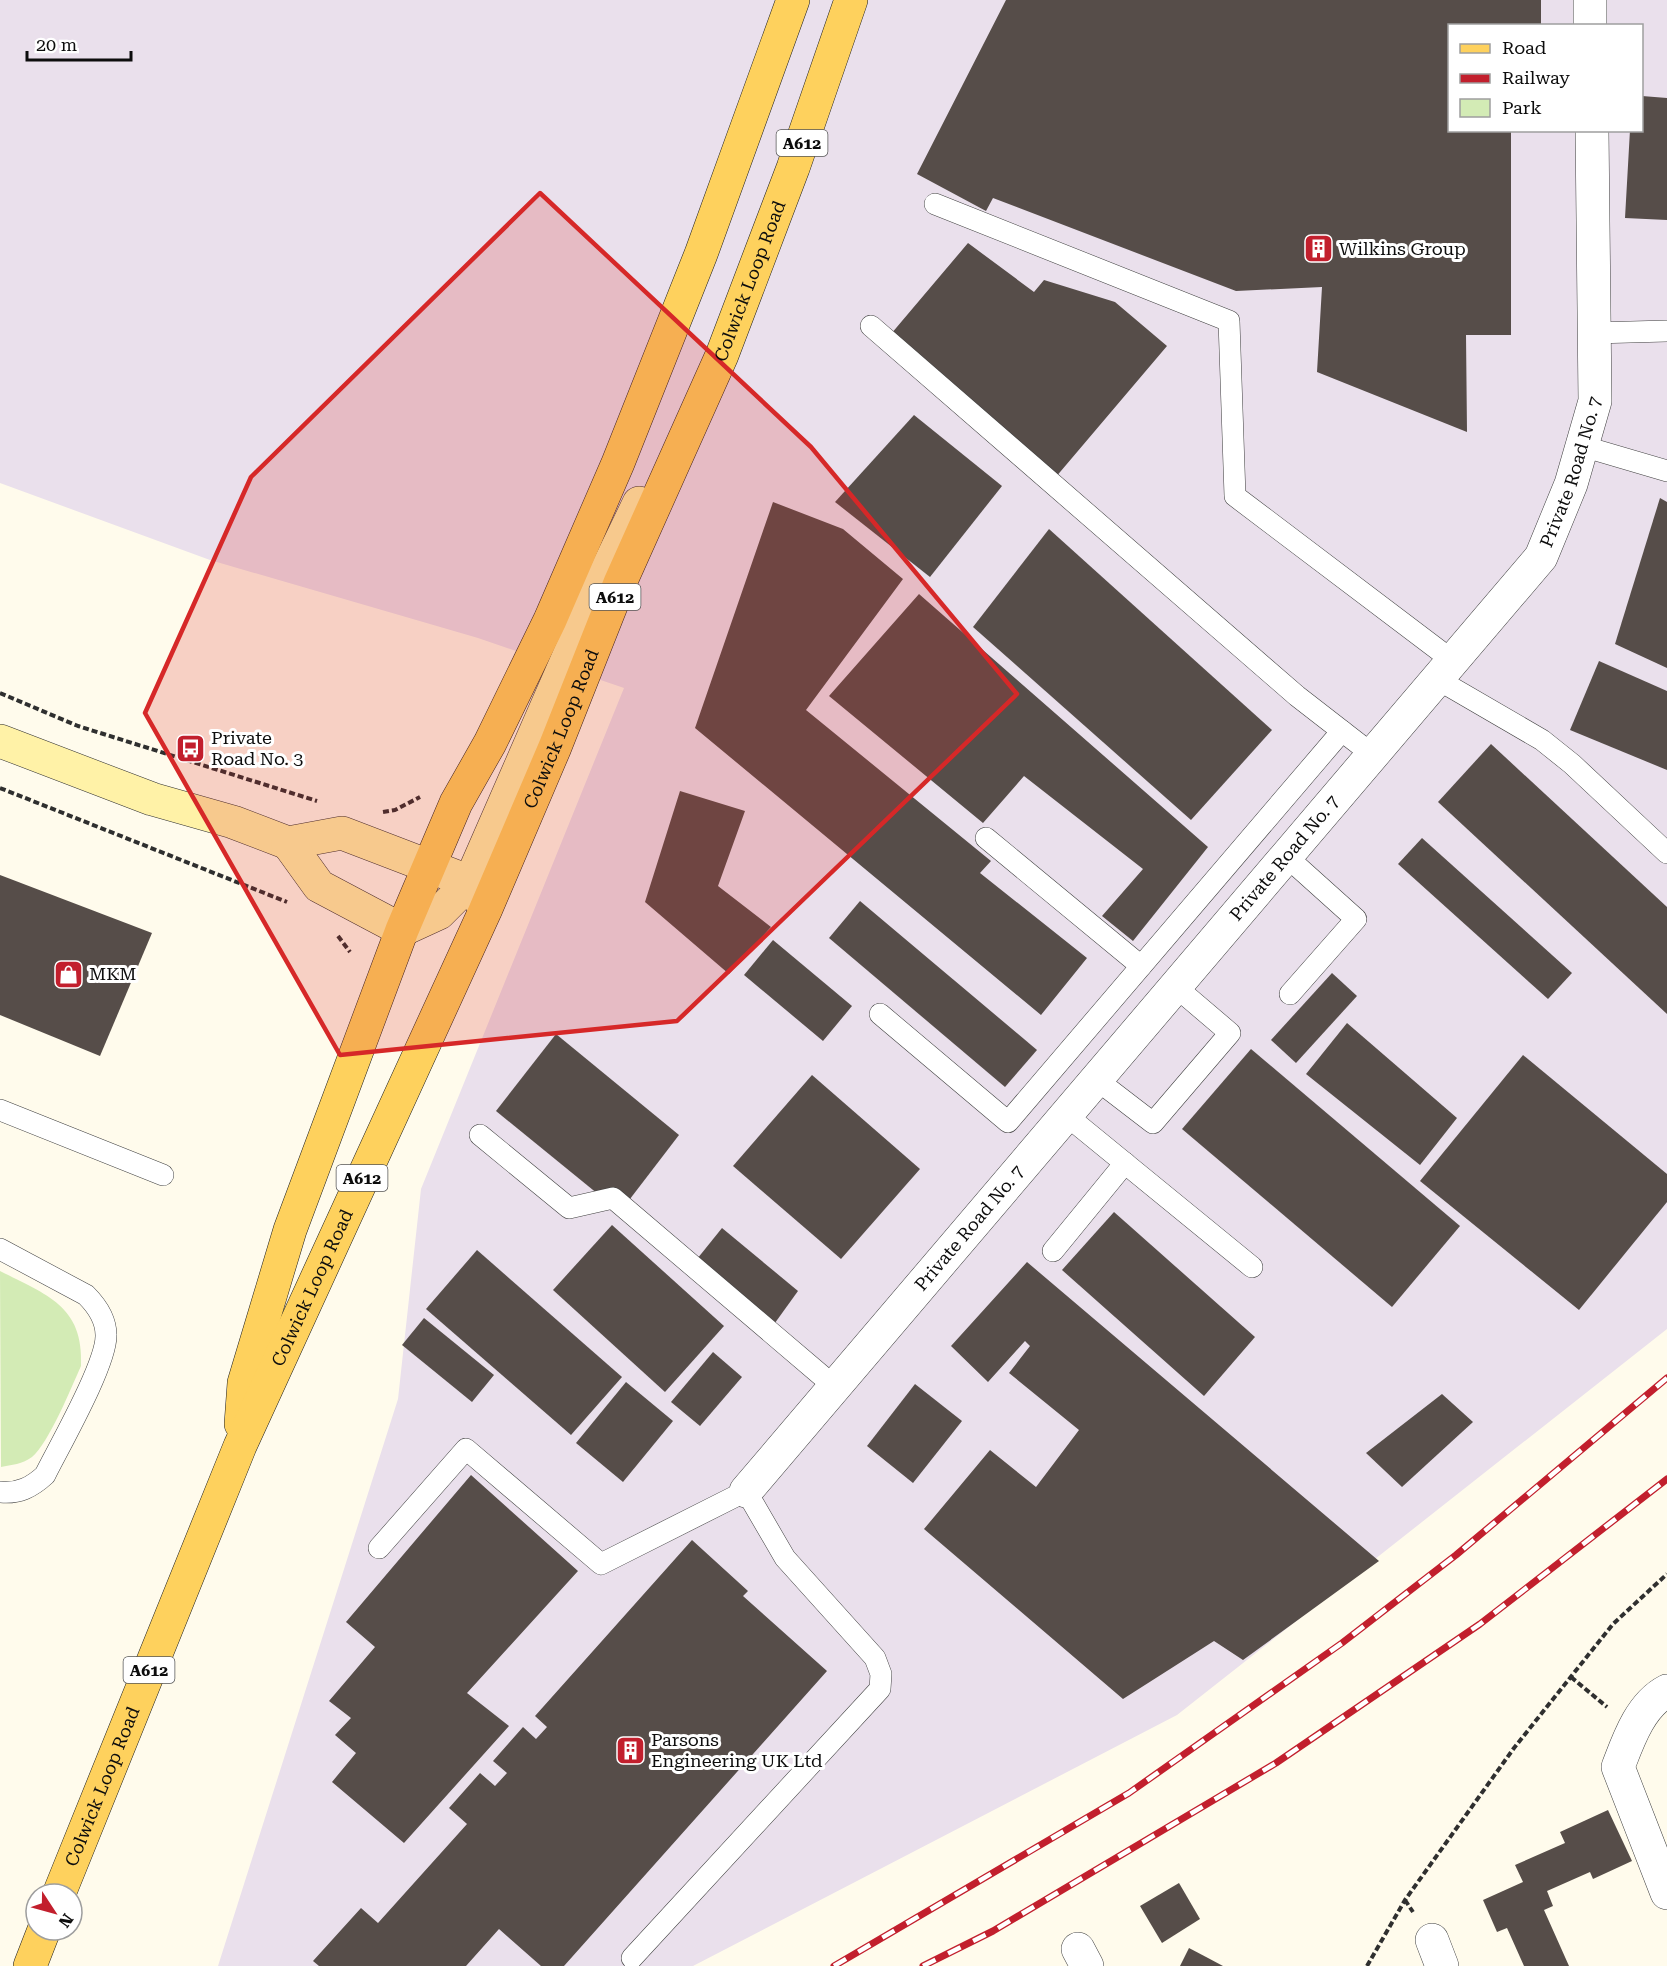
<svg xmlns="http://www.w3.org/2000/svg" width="1667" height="1966" font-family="'Roboto Serif',serif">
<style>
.industrial{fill:#eae0ec;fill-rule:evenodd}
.green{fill:#d3ebb5}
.building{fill:#564d49}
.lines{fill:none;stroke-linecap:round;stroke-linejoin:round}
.lane-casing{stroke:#404040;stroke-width:22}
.street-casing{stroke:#404040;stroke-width:34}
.secondary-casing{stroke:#2f2f2f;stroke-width:34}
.primary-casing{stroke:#1e1e1e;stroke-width:34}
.path{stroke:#2f2f2f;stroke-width:4;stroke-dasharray:6 3;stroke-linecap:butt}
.lane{stroke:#fff;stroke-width:21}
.street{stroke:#fff;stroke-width:33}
.secondary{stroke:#fff2a7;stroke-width:33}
.primary{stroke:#fed15d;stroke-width:33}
.rail-casing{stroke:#c21f2d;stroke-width:7}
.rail{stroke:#fff;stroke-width:4.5;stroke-dasharray:14;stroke-linecap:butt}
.marked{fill:#d62828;fill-opacity:0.2;stroke:#d62828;stroke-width:4.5;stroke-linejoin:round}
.labels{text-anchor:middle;stroke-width:6;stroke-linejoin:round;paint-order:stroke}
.shield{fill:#fff;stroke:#565656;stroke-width:1.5}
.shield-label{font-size:16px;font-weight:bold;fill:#0d0d0d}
.poi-label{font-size:18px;fill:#0d0d0d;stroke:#fff;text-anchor:start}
.street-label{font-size:18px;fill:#0d0d0d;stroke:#fff}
</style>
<rect width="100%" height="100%" fill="#fffbec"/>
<!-- industrial -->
<path class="industrial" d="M0,0h1667v1329l-490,386 -484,251h-475l180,-567 23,-210 203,-501 -146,-50 -268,-78 -210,-77zM1450,26h192v104h-192z"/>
<!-- green -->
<path class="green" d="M0,1271c47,24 84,35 81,95 -10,22 -32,77 -49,91 -9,7 -21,8 -31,10z"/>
<!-- building -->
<g class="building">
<path d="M1006,0h535v26h-91v104h61v205h-45l1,97 -150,-60 5,-85 -86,4 -243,-93 -7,13 -69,-37z"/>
<path d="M1642,96l25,2v122l-42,-2 5,-88h12z"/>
<path d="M968,243l66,49 10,-12 71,22 52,44 -112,132 -164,-144z"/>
<path d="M914,415l88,71 -72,91 -95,-75z"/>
<path d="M1660,498l7,4v166l-52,-24z"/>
<path d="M773,502l70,27 60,50 -97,131 185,151 -11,12 107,85 -46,57 -346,-287z"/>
<path d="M1049,529l223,201 -81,90 -218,-193z"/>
<path d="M919,594l289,253 -75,94 -31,-25 41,-47 -119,-93 -41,47 -154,-127z"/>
<path d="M1599,661l68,30v79l-97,-40z"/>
<path d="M1491,744l176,163v107l-229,-212z"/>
<path d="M680,791l65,20 -27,75 53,41 -42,47 -84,-72z"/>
<path d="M1422,838l150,135 -24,26 -150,-135z"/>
<path d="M0,875l152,58 -52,123 -100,-41z"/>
<path d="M860,901l177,149 -32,37 -176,-149z"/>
<path d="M773,940l79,66 -29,35 -79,-66z"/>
<path d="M1332,973l25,23 -61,67 -25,-23z"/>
<path d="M1347,1023l110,95 -37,47 -114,-91z"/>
<path d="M556,1034l123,101 -59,77 -124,-101z"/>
<path d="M1251,1049l209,177 -68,81 -210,-178z"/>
<path d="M1523,1055l144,119v28l-88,108 -159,-129z"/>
<path d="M812,1075l108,94 -79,90 -108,-93z"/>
<path d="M1114,1212l141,125 -51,59 -142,-126z"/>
<path d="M612,1225l112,101 -59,66 -112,-102z"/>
<path d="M722,1228l76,63 -31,43 -78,-65z"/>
<path d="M477,1250l145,127 -51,58 -145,-126z"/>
<path d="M1027,1262l352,299 -136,99 -29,-19 -91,58 -199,-170 66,-79 46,37 43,-57 -70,-57 21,-27 -5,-5 -37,41 -37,-36z"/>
<path d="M424,1318l70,57 -22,27 -70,-57z"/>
<path d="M713,1352l29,25 -42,49 -29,-24z"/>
<path d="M626,1382l47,39 -50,61 -47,-39z"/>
<path d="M915,1384l47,37 -49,62 -46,-37z"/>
<path d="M1442,1394l31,28 -71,65 -36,-34z"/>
<path d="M471,1475l107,96 -111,122 42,33 -105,117 -72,-61 24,-29 -21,-18 16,-17 -22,-17 46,-54 -29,-25z"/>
<path d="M692,1540l56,51 -5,5 84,75 -263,295h-23l-42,-37 -33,37h-147l-6,-5 48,-53 17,15 89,-99 -18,-16 31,-35 15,13 12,-13 -14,-12 30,-34 13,12 11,-12 -12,-11z"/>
<path d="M1608,1810l24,51 -39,18 -3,-7 -43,19 6,15 -9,4 25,56h-45l-17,-38 -10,4 -14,-32 40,-18 -8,-17 50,-22 -5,-11z"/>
<path d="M1179,1883l21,36 -38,24 -22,-37z"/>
<path d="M1189,1948l19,10 15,8h-43z"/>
</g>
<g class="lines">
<defs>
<g id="lane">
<path d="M935,204l294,117 6,175 218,165"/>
<path d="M871,326l426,370 76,59"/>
<path d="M1594,333l73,-2"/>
<path d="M1582,446l85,25"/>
<path d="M1437,679l105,61 30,24 95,89"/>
<path d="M986,838l155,128"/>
<path d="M1287,857l69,62 -66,75"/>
<path d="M880,1014l128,108 334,-391"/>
<path d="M1097,1080l56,43 77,-90 -54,-46"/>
<path d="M0,1110l163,65"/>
<path d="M1066,1115l186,152"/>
<path d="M480,1135l89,73 44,-10 222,189"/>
<path d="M0,1249l86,46c11,11 20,24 20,40 1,28 -46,110 -61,140 -13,12 -26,19 -45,17"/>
<path d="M1053,1251l72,-88"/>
<path d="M379,1548l87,-99 135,115 145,-73 39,67 90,100 6,16 -1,15 -248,269"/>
</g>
<g id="street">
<path d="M1590,0v26"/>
<path id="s1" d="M746,1491l795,-934 30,-73 24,-83 -3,-271"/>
<path d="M1667,1691c-27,14 -39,50 -49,76l49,126"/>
<path d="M1432,1940l10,26"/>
<path d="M1078,1949l9,17"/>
</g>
<g id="secondary">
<path d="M0,741l152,58 81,23 55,21 54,-10 128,49 9,17"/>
<path d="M288,843l31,43 83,44 37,-17 31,-31 132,-302 37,-77"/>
</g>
<g id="primary">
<path d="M241,1424l3,-41 46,-153 112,-300 54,-127 34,-60 60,-123 68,-157 83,-209 92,-254"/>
<path id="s2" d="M59,1894l181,-448 245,-535 70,-164 65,-164 102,-228 71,-187 58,-168"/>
<path d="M30,1966l14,-36"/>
</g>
</defs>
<!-- lane casing -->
<use href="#lane" class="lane-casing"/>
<!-- street casing -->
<use href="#street" class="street-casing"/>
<!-- secondary casing -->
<use href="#secondary" class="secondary-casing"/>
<!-- primary casing -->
<use href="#primary" class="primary-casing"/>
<!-- path -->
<g class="path">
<path d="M0,693l78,33 239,75"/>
<path d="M0,788l287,114"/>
<path d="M383,812l12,-2 25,-13"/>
<path d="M338,936l12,16"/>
<path d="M1571,1677l36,30"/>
<path d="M1405,1900l8,12"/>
<path d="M1367,1966l38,-66 109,-152 99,-124 54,-50"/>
</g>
<!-- lane -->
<use href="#lane" class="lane"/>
<!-- street -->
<use href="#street" class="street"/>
<!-- secondary -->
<use href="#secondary" class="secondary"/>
<!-- primary -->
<use href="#primary" class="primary"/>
<defs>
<g id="rail">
<path d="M834,1966l295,-173 213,-150 114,-88 211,-177"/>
<path d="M923,1966l70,-35 283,-168 204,-139 187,-145"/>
</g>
</defs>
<!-- rail casing -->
<use href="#rail" class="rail-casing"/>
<!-- rail -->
<use href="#rail" class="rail"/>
</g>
<!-- marked area -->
<path class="marked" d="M540,193l271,254 206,247 -340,327 -337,34 -195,-342 106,-236z"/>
<!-- icons -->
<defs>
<symbol id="building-square" viewBox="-11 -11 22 22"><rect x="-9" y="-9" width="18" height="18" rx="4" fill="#c21f2d" stroke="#fff"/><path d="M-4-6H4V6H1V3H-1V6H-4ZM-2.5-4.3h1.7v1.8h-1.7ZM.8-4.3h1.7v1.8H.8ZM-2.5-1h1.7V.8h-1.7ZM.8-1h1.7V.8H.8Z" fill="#fff"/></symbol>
<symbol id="bus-square" viewBox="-11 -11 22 22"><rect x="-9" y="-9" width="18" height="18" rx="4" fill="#c21f2d" stroke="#fff"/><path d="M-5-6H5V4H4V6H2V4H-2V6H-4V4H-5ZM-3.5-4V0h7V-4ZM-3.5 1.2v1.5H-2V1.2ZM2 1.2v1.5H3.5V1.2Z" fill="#fff"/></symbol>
<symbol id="shop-square" viewBox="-11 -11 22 22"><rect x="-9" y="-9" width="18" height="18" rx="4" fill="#c21f2d" stroke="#fff"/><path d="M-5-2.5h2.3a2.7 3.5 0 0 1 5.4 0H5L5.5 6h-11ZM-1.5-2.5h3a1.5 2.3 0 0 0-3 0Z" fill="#fff"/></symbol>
</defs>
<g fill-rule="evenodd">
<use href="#building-square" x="1302" y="232" width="33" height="33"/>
<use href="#bus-square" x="174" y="732" width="33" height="33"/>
<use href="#shop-square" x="52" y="958" width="33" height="33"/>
<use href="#building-square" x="614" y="1734" width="33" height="33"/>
</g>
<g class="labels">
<!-- shield labels -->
<g class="shield">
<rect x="776.5" y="130" width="51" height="26" rx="4.5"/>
<rect x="589.5" y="584" width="51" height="26" rx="4.5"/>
<rect x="336.5" y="1165" width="51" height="26" rx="4.5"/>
<rect x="123.5" y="1657" width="51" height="26" rx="4.5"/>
</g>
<g class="shield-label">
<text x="802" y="149">A612</text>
<text x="615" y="603">A612</text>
<text x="362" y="1184">A612</text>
<text x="149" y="1676">A612</text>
</g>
<!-- poi labels -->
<g class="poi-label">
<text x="1339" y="255">Wilkins Group</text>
<text x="211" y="744">Private<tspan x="211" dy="21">Road No. 3</tspan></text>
<text x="89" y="980">MKM</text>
<text x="651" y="1746">Parsons<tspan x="651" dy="21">Engineering UK Ltd</tspan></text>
</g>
<!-- street labels -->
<g class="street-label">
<text dy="6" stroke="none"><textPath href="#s2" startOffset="1755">Colwick Loop Road</textPath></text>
<text dy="6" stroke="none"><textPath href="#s1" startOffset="1317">Private Road No. 7</textPath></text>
<text dy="6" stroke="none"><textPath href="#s2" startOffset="1269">Colwick Loop Road</textPath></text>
<text dy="6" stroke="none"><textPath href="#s1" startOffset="831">Private Road No. 7</textPath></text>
<text dy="6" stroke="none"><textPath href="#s1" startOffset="345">Private Road No. 7</textPath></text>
<text dy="6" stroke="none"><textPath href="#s2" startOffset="657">Colwick Loop Road</textPath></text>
<text dy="6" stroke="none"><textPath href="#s2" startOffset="116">Colwick Loop Road</textPath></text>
</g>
</g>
<!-- legend -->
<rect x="1448" y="24" width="195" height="108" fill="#ffffff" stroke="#9e9e9e" stroke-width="1.5"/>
<rect x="1460" y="44" width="30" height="9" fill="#fed15d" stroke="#9e9e9e" stroke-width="1.5"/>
<text x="1502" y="54" font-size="18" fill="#0d0d0d">Road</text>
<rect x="1460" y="74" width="30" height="9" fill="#c21f2d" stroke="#9e9e9e" stroke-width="1.5"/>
<text x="1502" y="84" font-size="18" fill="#0d0d0d">Railway</text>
<rect x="1460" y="99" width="30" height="18" fill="#d3ebb5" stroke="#9e9e9e" stroke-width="1.5"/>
<text x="1502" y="114" font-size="18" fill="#0d0d0d">Park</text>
<!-- north arrow -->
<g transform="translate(54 1912) rotate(126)"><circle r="28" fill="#ffffff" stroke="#9e9e9e" stroke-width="1.5"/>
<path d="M0-4.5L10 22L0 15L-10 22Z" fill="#c21f2d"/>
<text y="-9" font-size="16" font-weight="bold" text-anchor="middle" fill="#0d0d0d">N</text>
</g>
<!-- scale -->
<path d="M27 51v9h104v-9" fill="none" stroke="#0d0d0d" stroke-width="3"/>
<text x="36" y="51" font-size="18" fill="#0d0d0d" stroke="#ffffff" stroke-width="4.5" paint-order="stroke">20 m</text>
</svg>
